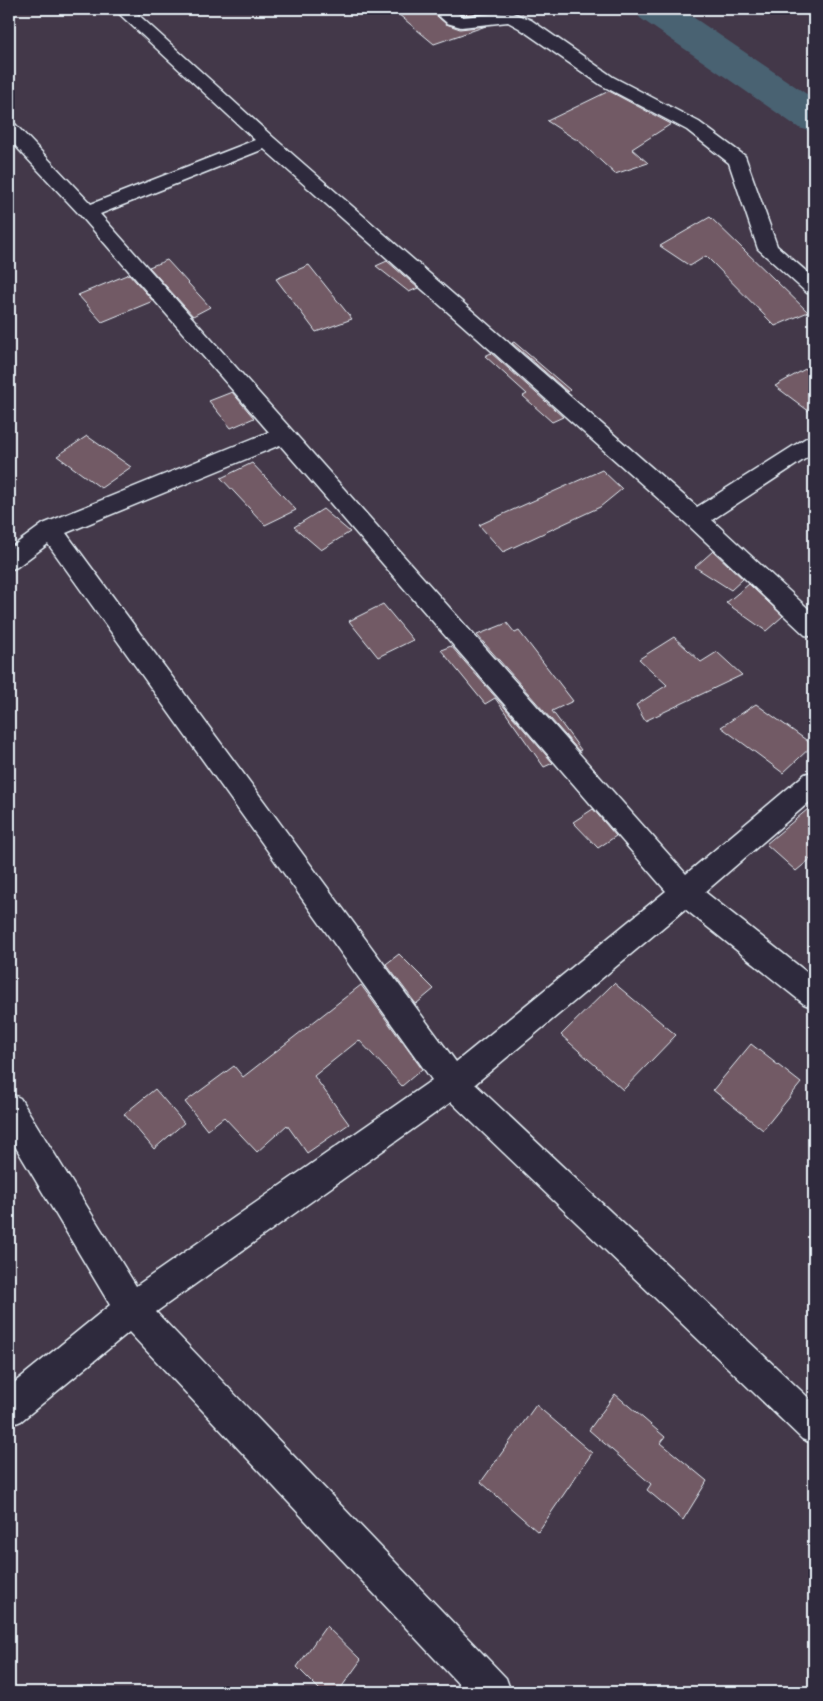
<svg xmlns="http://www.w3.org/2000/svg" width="823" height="1701" font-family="'Architects Daughter',sans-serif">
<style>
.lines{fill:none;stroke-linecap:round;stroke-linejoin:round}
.river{fill:#4a6272;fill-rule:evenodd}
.building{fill:#725a65;stroke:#e8f1f8}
.minor-casing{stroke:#e8f1f8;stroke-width:3}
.minor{fill:#2f2a3d;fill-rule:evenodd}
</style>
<rect width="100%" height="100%" fill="#433849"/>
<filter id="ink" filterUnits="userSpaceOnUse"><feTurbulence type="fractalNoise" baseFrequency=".02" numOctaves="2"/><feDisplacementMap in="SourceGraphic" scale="10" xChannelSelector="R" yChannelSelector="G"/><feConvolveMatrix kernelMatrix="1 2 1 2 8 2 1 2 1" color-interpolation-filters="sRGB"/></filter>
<g filter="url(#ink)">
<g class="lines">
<!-- river -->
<path class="river" d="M634,9h47l133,90v33l-15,-4 -159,-110z"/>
</g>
<!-- building -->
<g class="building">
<path d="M392,9h37l17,15 14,5 26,-3 -52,18z"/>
<path d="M453,9h69l1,4 -13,-3 -47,5z"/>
<path d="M609,91l62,33 -39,25 16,14 -33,11 -38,-35h-2l-28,-18z"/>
<path d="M710,217l98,95 -33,14 -69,-70 -16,10 -30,-20z"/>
<path d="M167,260l43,47 -17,9 -44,-49z"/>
<path d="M387,261l31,27 -9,4 -33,-26z"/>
<path d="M309,265l43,54 -36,13 -40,-53z"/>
<path d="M129,274l24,27 -51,21 -24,-27z"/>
<path d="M514,342l56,48 -2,2 -56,-49z"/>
<path d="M491,353l72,64 -11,5 -29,-26 4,-2 -42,-38z"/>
<path d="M814,364v51l-39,-29z"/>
<path d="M232,392l22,26 -23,10 -22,-27z"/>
<path d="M87,436l44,31 -30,21 -44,-32z"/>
<path d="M252,463l44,47 -31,15 -44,-47z"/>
<path d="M602,470l20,19 -22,18 -97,45 -24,-27z"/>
<path d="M323,509l27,23 -29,18 -27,-23z"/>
<path d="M713,551l30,28 -12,11 -36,-23z"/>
<path d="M749,584l34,32 -17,15 -40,-28z"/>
<path d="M383,604l30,36 -35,17 -29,-36z"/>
<path d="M507,623l8,10 4,-2 54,70 -21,10 29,39 -2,1 -102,-116z"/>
<path d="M674,637l27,25 16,-10 25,23 -97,46 -9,-16 31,-20 -28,-26z"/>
<path d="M451,646l102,117 -9,4 -49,-69 -10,6 -44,-54z"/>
<path d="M756,704l57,41 -30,28 -62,-46z"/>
<path d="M814,804v52l-18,15 -30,-27z"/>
<path d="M593,809l23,27 -18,12 -25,-26z"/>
<path d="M399,954l35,35 -18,15 -30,-40z"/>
<path d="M614,983l62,52 -53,55 -62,-55z"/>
<path d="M361,985l61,84 -20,17 -43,-46 -45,36 35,48 -42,29 -20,-28 -30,27 -33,-35 -17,13 -22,-28 49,-36 9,11z"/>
<path d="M751,1044l50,39 -38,47 -50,-40z"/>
<path d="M155,1089l29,34 -30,26 -30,-35z"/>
<path d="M615,1394l50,43 -4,6 46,38 -24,39 -36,-30 4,-6 -62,-54z"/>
<path d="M536,1405l56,48 -54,79 -57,-50z"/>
<path d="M326,1626l35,34 -23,32h-16l-25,-25z"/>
</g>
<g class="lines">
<defs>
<g id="minor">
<path d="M114,9h18l142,129 423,369 109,-69 8,-3v18l-102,67 102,94v23l-9,-2 -117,-110 -424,-376 -164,65 586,660 119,-100 9,-3v27l-109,94 109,86v30l-10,-4 -119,-95 -210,175 339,319v41l-12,-5 -351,-337 -295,210 350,366 5,14h-45l-337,-360 -108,89 -12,5v-39l101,-82 -101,-169v-43l11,5 116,188 296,-206 -384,-536 -31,23 -8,3v-21l34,-25 226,-92 -188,-216 -72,-77v-16l6,1 76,80 164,-64zM280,445l386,446 -210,171 -390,-529z"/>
<path d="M431,9h19l13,8 47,-5 21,8 82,57 86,45 46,34 32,90 37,32v16l-7,-1 -49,-44 -29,-86 -42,-33 -86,-45 -82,-57 -11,-6 -47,5 -14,-4z"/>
</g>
</defs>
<!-- minor casing -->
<use href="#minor" class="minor-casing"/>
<!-- minor -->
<use href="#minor" class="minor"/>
</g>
</g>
<!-- margin -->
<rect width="823" height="1701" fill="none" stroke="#2f2a3d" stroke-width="30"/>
<rect x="15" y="15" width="793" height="1671" fill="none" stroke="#e8f1f8" stroke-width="2" filter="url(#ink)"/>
</svg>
